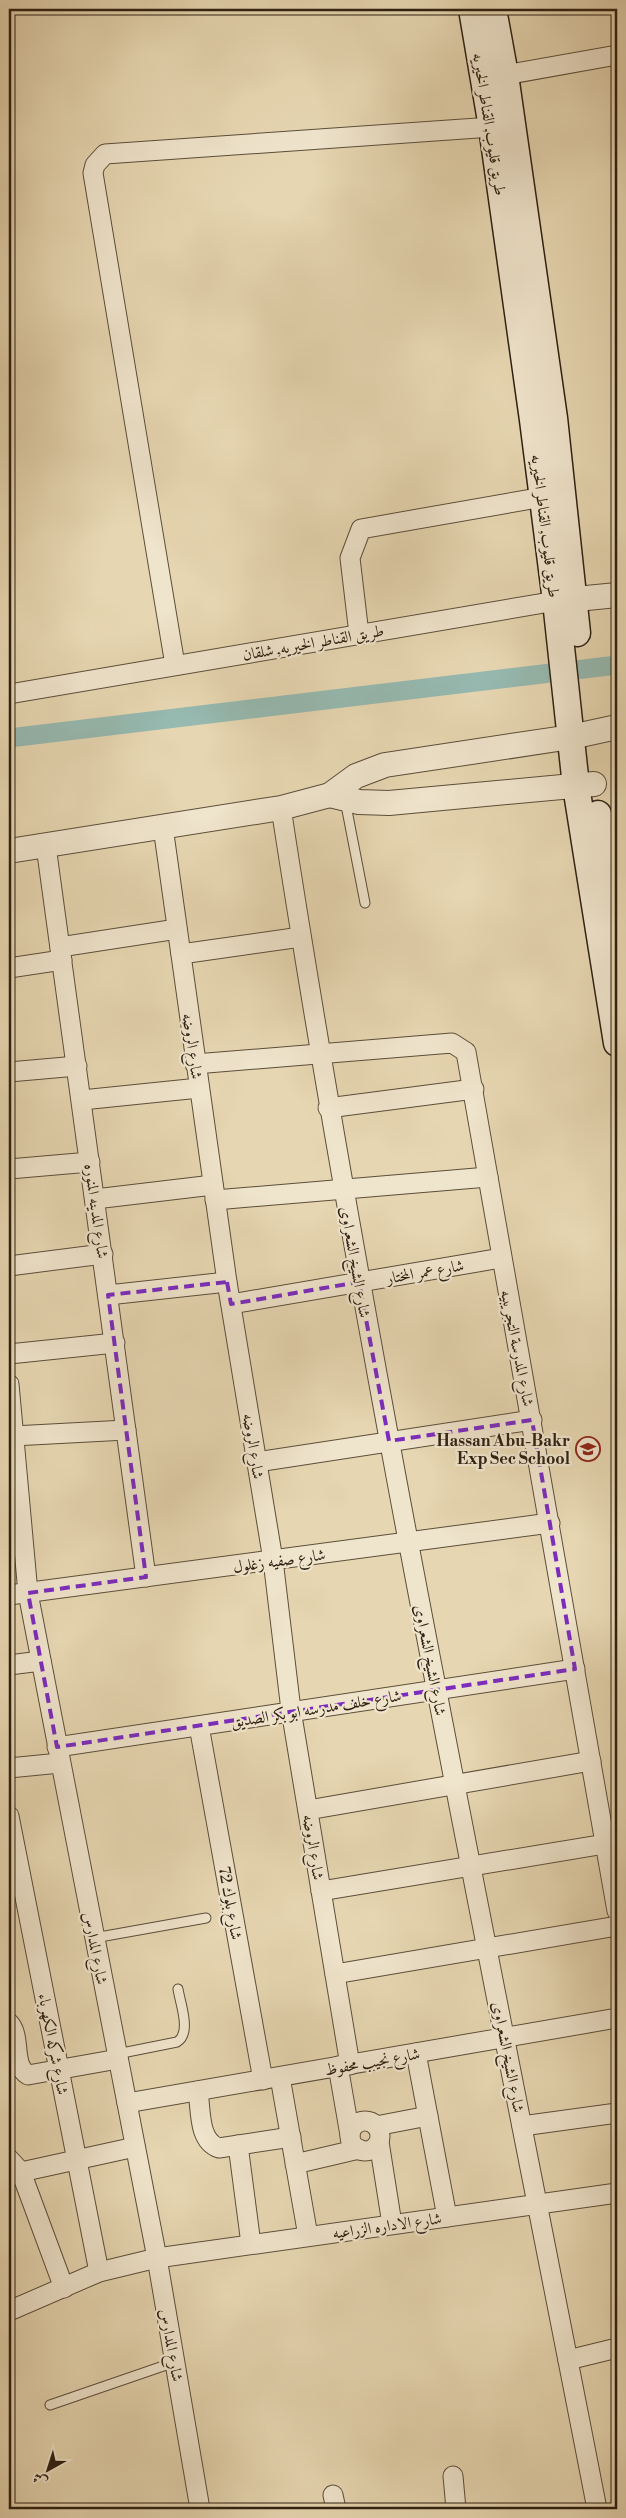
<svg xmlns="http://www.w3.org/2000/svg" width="626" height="2518" font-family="'Libre Bodoni',Amiri,serif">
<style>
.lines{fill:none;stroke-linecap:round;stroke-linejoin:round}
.canal{stroke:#96b9b0;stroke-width:19}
.service-casing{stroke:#5c4e3a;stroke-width:11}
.minor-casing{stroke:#5c4e3a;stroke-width:21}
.tertiary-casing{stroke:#5c4e3a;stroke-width:26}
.secondary-casing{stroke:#2e2013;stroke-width:29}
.service{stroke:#efe4cc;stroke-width:9}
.minor{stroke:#efe4cc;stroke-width:19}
.tertiary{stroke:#efe4cc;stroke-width:24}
.secondary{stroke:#efe4cc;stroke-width:26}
.marked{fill:none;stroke:#7b2cbf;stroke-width:4;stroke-dasharray:10 6;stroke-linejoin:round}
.labels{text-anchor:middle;stroke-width:4.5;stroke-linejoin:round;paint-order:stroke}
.street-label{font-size:16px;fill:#2e2013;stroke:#efe4cc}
.poi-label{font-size:16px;font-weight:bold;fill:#2e2013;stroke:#efe4cc;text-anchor:end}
</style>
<rect width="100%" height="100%" fill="#e6d6b1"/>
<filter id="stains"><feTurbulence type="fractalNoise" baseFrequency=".004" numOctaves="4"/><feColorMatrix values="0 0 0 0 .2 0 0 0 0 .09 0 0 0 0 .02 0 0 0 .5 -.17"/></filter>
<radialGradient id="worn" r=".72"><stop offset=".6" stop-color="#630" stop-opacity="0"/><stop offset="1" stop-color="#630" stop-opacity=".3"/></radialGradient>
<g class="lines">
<!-- canal -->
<path class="canal" d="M9,738l608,-73"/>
<defs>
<g id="service">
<path d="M345,800l20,103"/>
<path d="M94,1938l112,-20"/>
<path d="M117,2054l60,-12c15,-9 3,-39 1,-53"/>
<path d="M50,2405l125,-43"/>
</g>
<g id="minor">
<path d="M494,74l11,1 112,-20"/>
<path d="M359,634l-9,-76 11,-29 182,-32"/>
<path d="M175,665l-82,-492 2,-8 10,-11 387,-27"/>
<path d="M9,694l547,-93"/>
<path d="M281,808c88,570 206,1135 316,1701"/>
<path d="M163,827l64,455 46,278 18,150 59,355"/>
<path d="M46,846l100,731"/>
<path d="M60,947l117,-18"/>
<path d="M181,954l120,-17"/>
<path d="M9,968l53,-8"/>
<path d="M195,1064l257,-21 14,9 151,859"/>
<path d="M9,1072l68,-6"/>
<path d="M82,1100l117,-12"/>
<path d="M328,1108l146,-19"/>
<path d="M9,1169l81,-7"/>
<path d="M95,1199l118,-14"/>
<path d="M215,1200l273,-23"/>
<path d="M9,1266l94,-12"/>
<path d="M108,1295l119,-13"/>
<path d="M231,1304l270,-46"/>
<path d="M9,1354l106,-11"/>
<path d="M9,1384l19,209 129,665 43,251"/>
<path d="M13,1436l113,-6"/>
<path d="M257,1462l275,-42"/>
<path d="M9,1595l541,-72"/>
<path d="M9,1665l32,-4"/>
<path d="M199,1726l64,354"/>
<path d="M57,1747l518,-78"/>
<path d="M9,1768l51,-5"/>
<path d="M308,1810l283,-49"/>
<path d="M9,1816l90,456"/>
<path d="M321,1891l284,-47"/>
<path d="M335,1974l282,-48"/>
<path d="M9,2023c13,14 2,42 19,52l90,-16"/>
<path d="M416,2053l31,164"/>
<path d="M338,2066l12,69"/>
<path d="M280,2077l28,159"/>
<path d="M198,2091c3,19 0,50 21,57l72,-11"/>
<path d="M127,2103l490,-85"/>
<circle cx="365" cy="2136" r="15"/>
<path d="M376,2126l52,-10"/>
<path d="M522,2126l95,-13"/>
<path d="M379,2142l13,82"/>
<path d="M238,2145l13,99"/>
<path d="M9,2159l12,13 43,116"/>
<path d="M295,2164l64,-15"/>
<path d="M21,2172l114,-25"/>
<path d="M9,2311l90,-39 58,-14 460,-65"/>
<path d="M568,2360l49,-12"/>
<path d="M453,2476l3,33"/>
<path d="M333,2495l3,14"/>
</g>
<g id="tertiary">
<path d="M556,601l61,-6"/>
<path d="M330,795l29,7 30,1 205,-19"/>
<path d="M9,851l272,-43 49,-13 26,-19 29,-11 186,-28 46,-10"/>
</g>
<g id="secondary">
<path d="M472,9l20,118 41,293 23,181 20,185 41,257"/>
<path d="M493,9l12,66 49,343 23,215"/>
<path d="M598,814l19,110"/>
</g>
</defs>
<!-- service casing -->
<use href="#service" class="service-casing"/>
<!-- minor casing -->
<use href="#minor" class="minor-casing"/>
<!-- tertiary casing -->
<use href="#tertiary" class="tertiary-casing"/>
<!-- secondary casing -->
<use href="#secondary" class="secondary-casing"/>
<!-- service -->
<use href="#service" class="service"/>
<!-- minor -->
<use href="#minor" class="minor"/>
<!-- tertiary -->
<use href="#tertiary" class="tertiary"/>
<!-- secondary -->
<use href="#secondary" class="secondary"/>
</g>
<!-- marked area -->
<path class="marked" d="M227,1282l4,22 128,-22 30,159 143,-21 43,249 -518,78 -29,-154 118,-16 -38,-282z"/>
<!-- icons -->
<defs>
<symbol id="school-ring" viewBox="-11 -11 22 22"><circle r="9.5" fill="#efe4cc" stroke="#8f2418" stroke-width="1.5"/><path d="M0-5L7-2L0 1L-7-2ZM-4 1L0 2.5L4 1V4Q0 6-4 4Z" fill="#8f2418"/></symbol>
</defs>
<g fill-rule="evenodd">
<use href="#school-ring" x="574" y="1435" width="28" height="28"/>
</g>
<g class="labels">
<!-- street labels -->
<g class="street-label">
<text transform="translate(490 124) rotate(81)" y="6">طريق قليوب, القناطر الخيريه</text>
<text transform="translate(546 526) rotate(83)" y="6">طريق قليوب, القناطر الخيريه</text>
<text transform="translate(313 642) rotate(-10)" y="6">طريق القناطر الخيريه, شلقان</text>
<text transform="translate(193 1046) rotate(82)" y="6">شارع الروضه</text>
<text transform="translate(97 1211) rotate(82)" y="6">شارع المدينه المنوره</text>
<text transform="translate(356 1262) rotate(80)" y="6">شارع الشيخ الشعراوى</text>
<text transform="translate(425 1271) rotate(-10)" y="6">شارع عمر المختار</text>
<text transform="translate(518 1348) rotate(79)" y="6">شارع المدرسة التجريبيه</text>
<text transform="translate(254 1446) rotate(81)" y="6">شارع الروضه</text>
<text transform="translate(279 1560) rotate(-8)" y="6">شارع صفيه زغلول</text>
<text transform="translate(431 1660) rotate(79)" y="6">شارع الشيخ الشعراوى</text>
<text transform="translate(316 1708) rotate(-9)" y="6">شارع خلف مدرسه ابو بكر الصديق</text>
<text transform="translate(314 1847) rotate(81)" y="6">شارع الروضه</text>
<text transform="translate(231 1903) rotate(80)" y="6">شارع بلوك 72</text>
<text transform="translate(96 1948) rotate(79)" y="6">شارع المدارس</text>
<text transform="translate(54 2044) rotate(79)" y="6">شارع شركه الكهرباء</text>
<text transform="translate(509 2057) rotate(79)" y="6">شارع الشيخ الشعراوى</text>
<text transform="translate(372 2061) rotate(-10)" y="6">شارع نجيب محفوظ</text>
<text transform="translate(387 2225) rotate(-8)" y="6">شارع الاداره الزراعيه</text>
<text transform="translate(172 2345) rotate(80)" y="6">شارع المدارس</text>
</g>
<!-- poi labels -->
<g class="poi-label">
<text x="570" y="1446">Hassan Abu-Bakr<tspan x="570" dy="18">Exp Sec School</tspan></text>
</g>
</g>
<!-- margin -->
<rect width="626" height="2518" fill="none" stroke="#e6d6b1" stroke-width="30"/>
<rect x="10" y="10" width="606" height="2498" fill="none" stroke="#2e2013" stroke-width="2.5"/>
<rect x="15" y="15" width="596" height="2488" fill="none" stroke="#2e2013"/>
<!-- north arrow -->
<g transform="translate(48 2470) rotate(219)" stroke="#efe4cc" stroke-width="4" paint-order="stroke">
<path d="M0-4L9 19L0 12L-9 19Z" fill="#2e2013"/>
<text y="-8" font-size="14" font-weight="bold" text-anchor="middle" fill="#2e2013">ش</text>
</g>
<rect width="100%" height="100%" filter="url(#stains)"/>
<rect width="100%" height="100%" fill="url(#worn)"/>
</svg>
